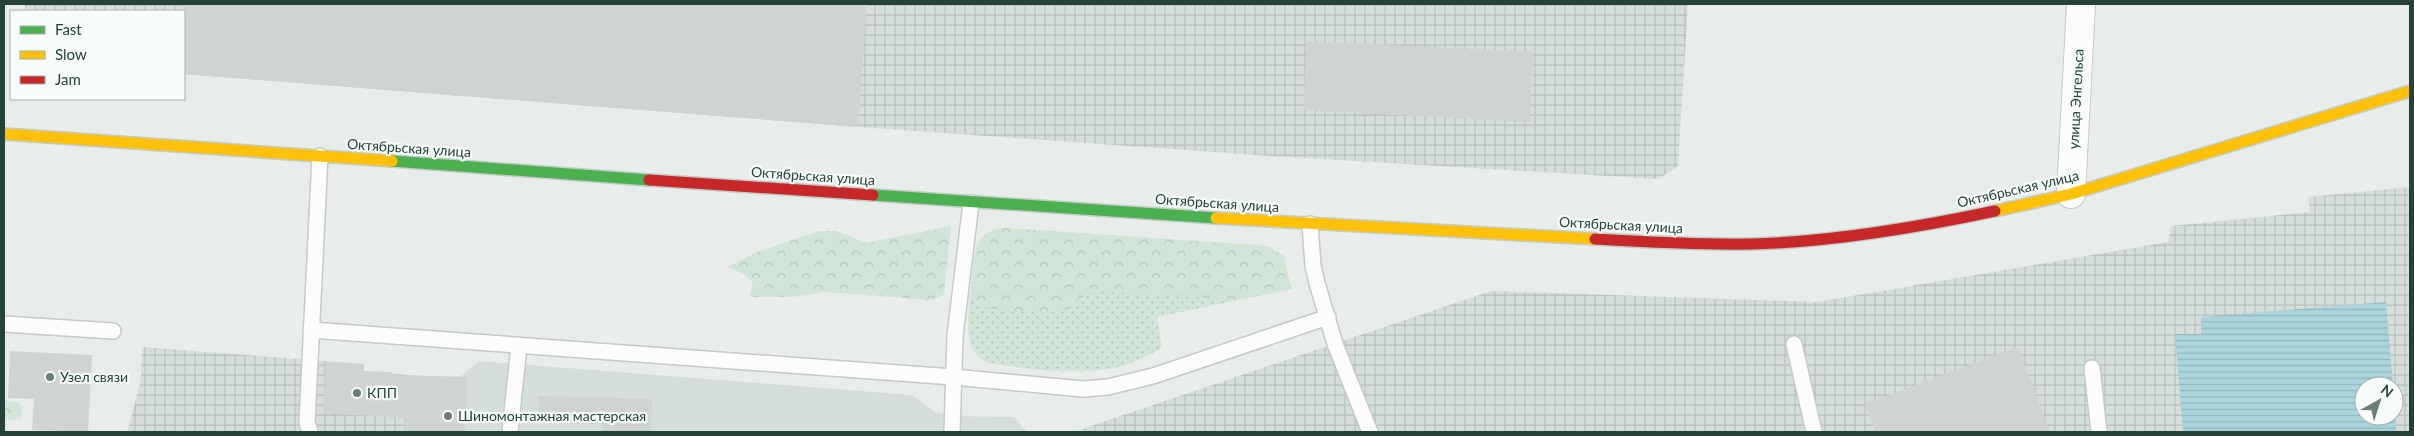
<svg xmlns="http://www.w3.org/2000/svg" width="2414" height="436" font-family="Lato,sans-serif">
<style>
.built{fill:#d6dedb}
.industrial{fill:url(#industrial-grid);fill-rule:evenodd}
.grass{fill:url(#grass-dots)}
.forest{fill:url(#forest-crowns)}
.water{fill:url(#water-rules)}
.building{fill:#cfd4d2}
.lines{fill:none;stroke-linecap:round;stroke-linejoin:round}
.lane-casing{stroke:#c5cac8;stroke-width:18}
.street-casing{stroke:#c5cac8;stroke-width:30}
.fast-casing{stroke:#c3ccc9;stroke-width:14}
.slow-casing{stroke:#c3ccc9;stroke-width:14}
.jam-casing{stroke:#c3ccc9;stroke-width:14}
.lane{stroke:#fcfcfc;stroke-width:15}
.street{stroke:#fcfcfc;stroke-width:28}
.fast{stroke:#4caf50;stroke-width:11}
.slow{stroke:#ffc107;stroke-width:11}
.jam{stroke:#c62828;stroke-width:11}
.poi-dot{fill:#697e78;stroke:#f7fbf9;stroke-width:2}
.labels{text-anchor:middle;stroke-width:4.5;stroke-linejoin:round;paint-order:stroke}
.street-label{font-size:14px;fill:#24423a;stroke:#f7fbf9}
.poi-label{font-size:14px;fill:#24423a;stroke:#f7fbf9;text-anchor:start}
</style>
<defs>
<pattern id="industrial-grid" width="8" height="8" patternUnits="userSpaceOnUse" patternTransform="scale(1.25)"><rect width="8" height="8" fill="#d6dedb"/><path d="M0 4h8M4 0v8" fill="none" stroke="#b8c0bd"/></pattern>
<pattern id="grass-dots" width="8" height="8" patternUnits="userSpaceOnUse" patternTransform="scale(1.25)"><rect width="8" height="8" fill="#d1e6d8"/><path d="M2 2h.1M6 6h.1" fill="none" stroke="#b3c6ba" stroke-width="1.8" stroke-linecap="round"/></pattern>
<pattern id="forest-crowns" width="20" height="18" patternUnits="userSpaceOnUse" patternTransform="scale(1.25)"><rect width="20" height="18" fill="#d1e6d8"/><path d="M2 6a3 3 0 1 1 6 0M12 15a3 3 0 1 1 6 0" fill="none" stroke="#b3c6ba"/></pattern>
<pattern id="water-rules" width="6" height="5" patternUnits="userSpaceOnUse" patternTransform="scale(1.25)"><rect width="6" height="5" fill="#a9d4db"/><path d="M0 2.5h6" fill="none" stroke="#91b7bd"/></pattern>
</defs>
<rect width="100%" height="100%" fill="#e8edeb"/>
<!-- built -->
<path class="built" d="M479,361l433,34 23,17 17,4 62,1 13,15h-622l2,-57 53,2z"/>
<!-- industrial -->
<g class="industrial">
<path d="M25,4h1663l-10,162 -19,13 -389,-23 -412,-29 -674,-53v-63h-159z"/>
<path d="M2410,187v245h-1337l418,-141 326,11 351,-60 3,-16 139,-14 -2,-15zM2364,386h30v30h-30z"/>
<path d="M142,347l222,17v7l43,4 -2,57h-278l14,-52z"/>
</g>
<!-- grass -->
<path class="grass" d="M1004,228l264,18 16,10 7,33 -134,28 5,31c-14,7 -27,15 -43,19 -42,9 -91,3 -134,-5 -7,-5 -13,-12 -15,-21 -5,-25 3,-61 5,-86 3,-18 11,-25 29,-27z"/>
<!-- forest -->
<g class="forest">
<path d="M951,226l-7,69 -12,5 -108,-8 -31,5h-44l4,-15 -11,-9 -15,-6 30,-15 62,-21h18l29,12z"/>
<path d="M1004,228l264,18 16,10 7,33 -51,11 -141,-9 -14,4 -8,9 -11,6 -18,3 -41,-2 -22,-4 -13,-8c2,-30 -5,-66 32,-71z"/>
<path d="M4,400l15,3 3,7 -1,9 -17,1z"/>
</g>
<!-- water -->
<path class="water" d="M2386,302l7,84h-29v30h30v-13l2,29h-213l-8,-98h26v-17z"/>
<!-- building -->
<g class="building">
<path d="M184,4h683l-9,123 -674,-53z"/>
<path d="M1307,41l226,11 -3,70 -227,-12z"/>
<path d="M2018,347l32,85h-174l-11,-28z"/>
<path d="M10,351l82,4 -4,77 -56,-2 2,-31 -26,-1z"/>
<path d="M326,362l38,2 -1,7 29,1v3l75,2 -2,55h-60v-14l-82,-5z"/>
<path d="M538,396l114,3 -1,33h-49v-8l-64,-1z"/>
</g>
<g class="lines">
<defs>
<g id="lane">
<path d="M1310,224l3,42 4,17 18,61 35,88"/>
<path d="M4,324l109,7"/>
<path d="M311,330l642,47 130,12 25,-2 45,-11 175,-59"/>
<path d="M1794,344l20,88"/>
<path d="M2092,368l7,64"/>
<path d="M310,432l-3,-10 13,-266"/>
<path d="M510,432l9,-86"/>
<path d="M952,432l3,-96 16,-133"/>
</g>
<path id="street" d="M2071,194l10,-190"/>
<g id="fast">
<path d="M392,161l257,19"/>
<path d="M873,195l343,23"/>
</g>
<g id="slow">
<path d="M4,134l388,27"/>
<path d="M1995,211l76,-17 339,-103"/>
<path d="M1216,218l379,21"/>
</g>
<g id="jam">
<path d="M649,180l224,15"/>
<path d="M1595,239c52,3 104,6 156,5 82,-2 164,-16 244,-33"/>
</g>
</defs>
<!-- lane casing -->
<use href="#lane" class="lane-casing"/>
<!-- street casing -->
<use href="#street" class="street-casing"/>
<!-- fast casing -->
<use href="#fast" class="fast-casing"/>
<!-- slow casing -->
<use href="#slow" class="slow-casing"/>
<!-- jam casing -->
<use href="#jam" class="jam-casing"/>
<!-- lane -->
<use href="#lane" class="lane"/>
<!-- street -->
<use href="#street" class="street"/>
<!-- fast -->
<use href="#fast" class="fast"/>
<!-- slow -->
<use href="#slow" class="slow"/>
<!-- jam -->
<use href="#jam" class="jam"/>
</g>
<!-- markers -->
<g class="poi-dot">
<circle cx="50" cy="377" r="5"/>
<circle cx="357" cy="393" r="5"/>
<circle cx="448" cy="416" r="5"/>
</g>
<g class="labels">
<!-- street labels -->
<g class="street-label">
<text transform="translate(2076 99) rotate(-87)" y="5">улица Энгельса</text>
<text transform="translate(409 148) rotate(4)" y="5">Октябрьская улица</text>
<text transform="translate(813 176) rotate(4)" y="5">Октябрьская улица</text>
<text transform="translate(2018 189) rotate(-13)" y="5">Октябрьская улица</text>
<text transform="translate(1217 203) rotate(4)" y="5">Октябрьская улица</text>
<text transform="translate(1621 225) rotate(3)" y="5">Октябрьская улица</text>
</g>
<!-- poi labels -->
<g class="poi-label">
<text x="60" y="382">Узел связи</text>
<text x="367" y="398">КПП</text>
<text x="458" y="421">Шиномонтажная мастерская</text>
</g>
</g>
<!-- border -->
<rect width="2414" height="436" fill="none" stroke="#24423a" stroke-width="10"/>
<!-- legend -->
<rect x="10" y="10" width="175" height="90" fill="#f7fbf9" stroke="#a3b1ad"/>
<rect x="20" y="26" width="25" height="8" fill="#4caf50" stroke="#a3b1ad"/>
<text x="55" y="35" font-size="15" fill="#24423a">Fast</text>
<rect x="20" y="51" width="25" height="8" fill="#ffc107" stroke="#a3b1ad"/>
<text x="55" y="60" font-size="15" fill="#24423a">Slow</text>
<rect x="20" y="76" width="25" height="8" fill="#c62828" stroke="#a3b1ad"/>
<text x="55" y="85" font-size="15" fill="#24423a">Jam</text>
<!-- north arrow -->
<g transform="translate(2379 401) rotate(39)"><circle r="24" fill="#f7fbf9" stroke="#a3b1ad"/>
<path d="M0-4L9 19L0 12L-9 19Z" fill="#697e78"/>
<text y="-8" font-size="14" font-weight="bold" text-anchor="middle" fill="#24423a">N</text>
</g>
</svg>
